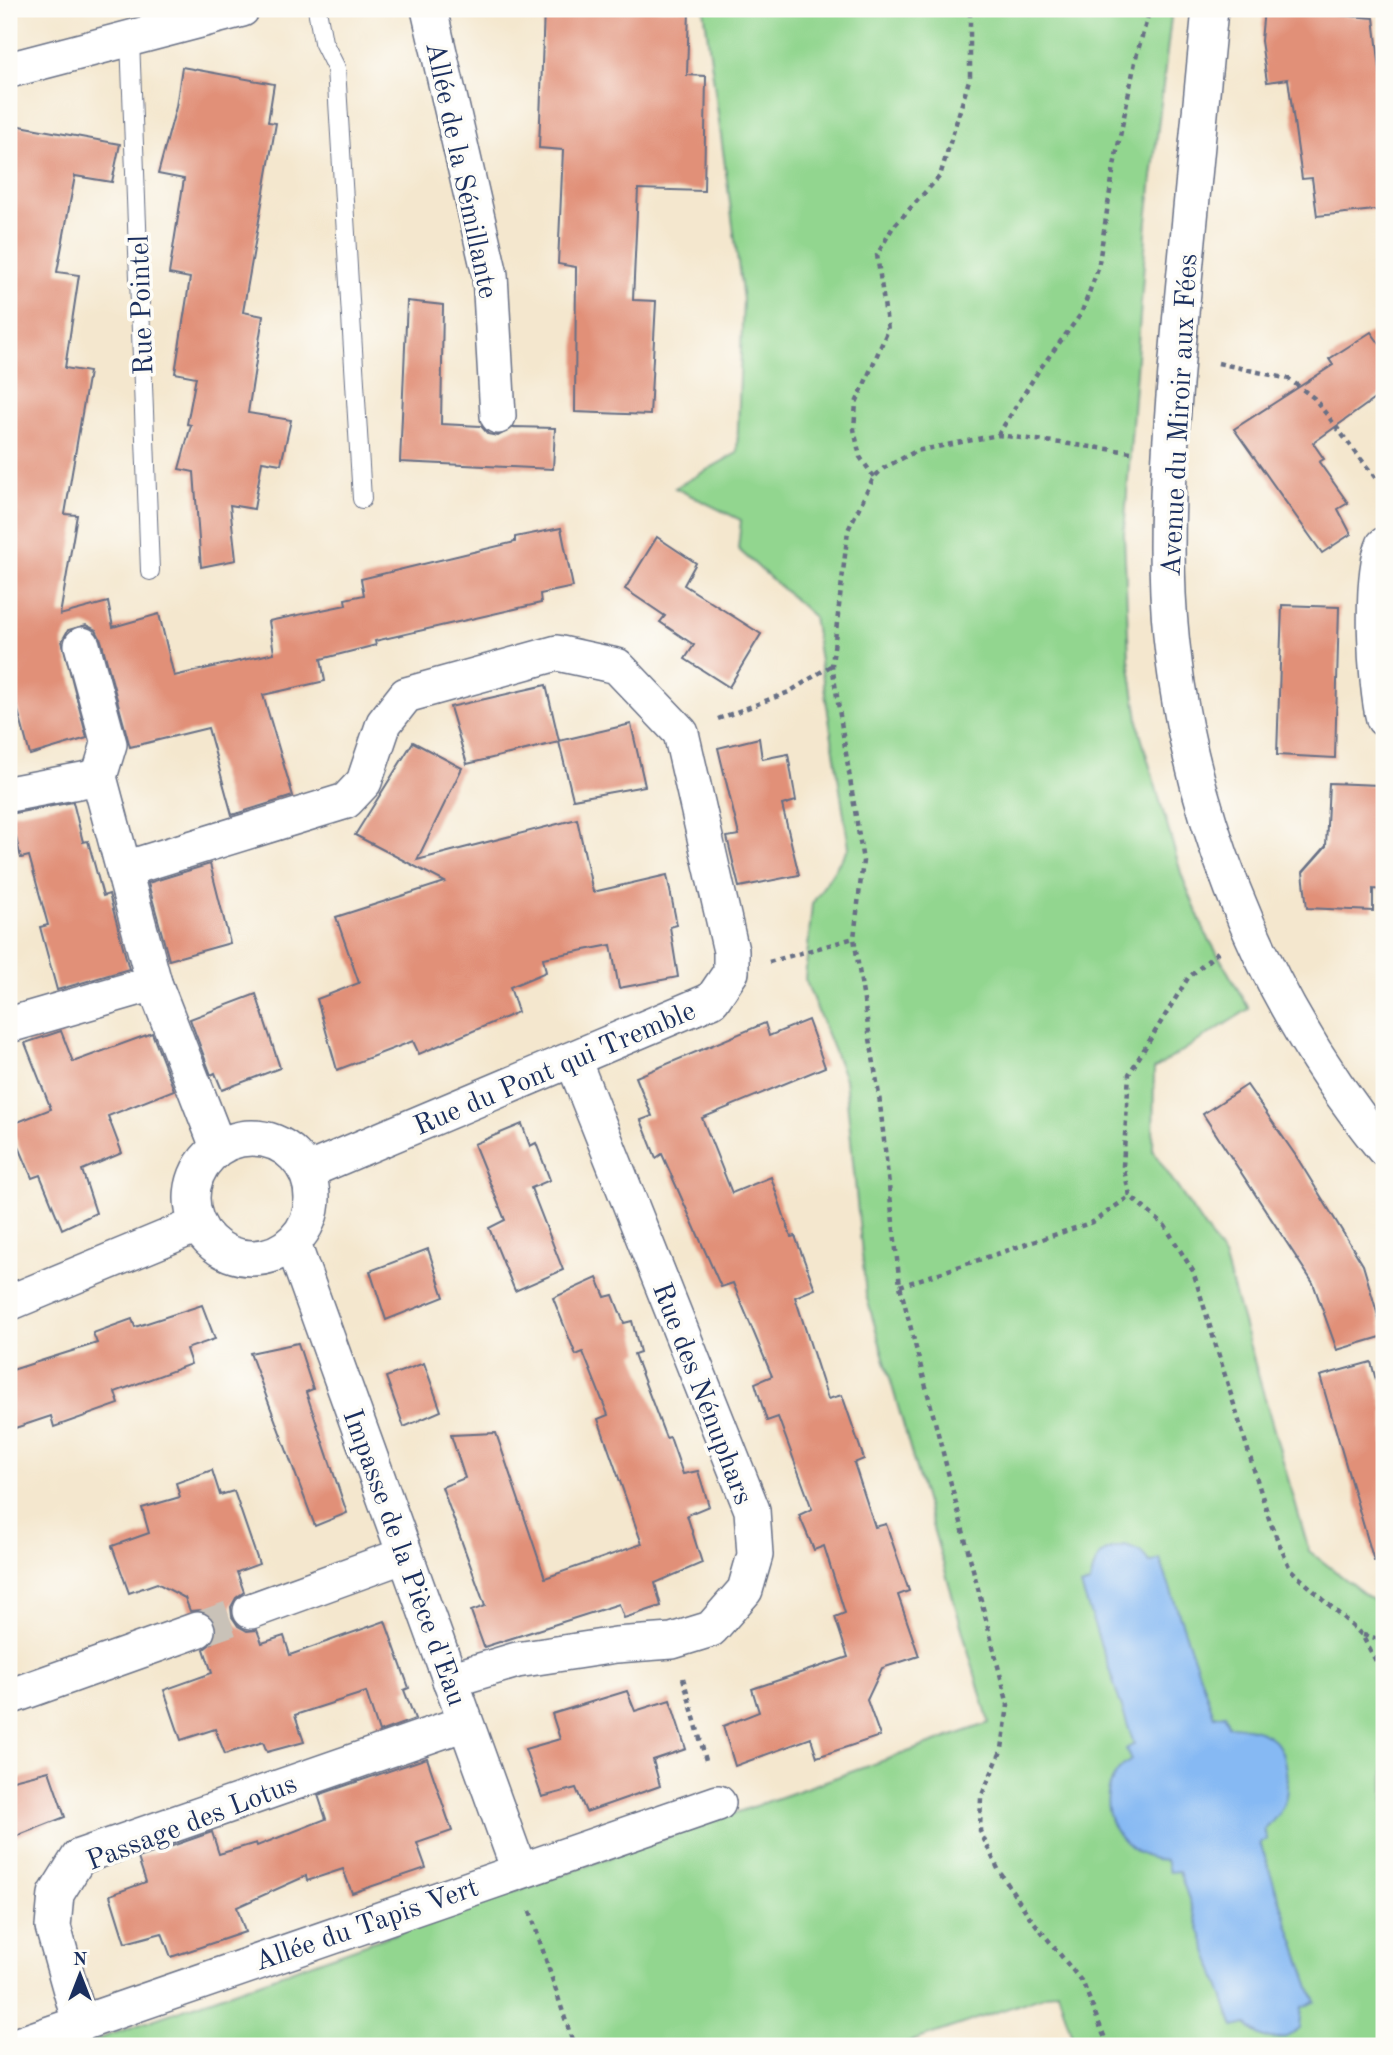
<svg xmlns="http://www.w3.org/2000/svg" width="1393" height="2055" font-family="'Old Standard TT',serif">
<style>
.green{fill:#92d68f;stroke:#568276;stroke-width:2}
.water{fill:#86b9f3;stroke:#5074a8;stroke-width:2}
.building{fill:#e19078}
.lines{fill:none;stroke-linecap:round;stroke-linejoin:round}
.street-tunnel{stroke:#c9c2b8;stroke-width:35;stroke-dasharray:35 18;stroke-linecap:butt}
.lane-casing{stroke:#676f85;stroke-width:20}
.street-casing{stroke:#676f85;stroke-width:38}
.path{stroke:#676f85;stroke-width:4.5;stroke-dasharray:5 5;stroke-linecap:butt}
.lane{stroke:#fff;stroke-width:18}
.street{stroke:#fff;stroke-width:35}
.labels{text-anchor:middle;stroke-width:7;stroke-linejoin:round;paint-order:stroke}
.street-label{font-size:28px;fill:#1b2f5e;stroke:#fdfcf7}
</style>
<rect width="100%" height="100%" fill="#fdfcf7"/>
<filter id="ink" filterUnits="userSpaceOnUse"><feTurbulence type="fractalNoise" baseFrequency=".0143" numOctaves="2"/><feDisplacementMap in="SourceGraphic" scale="14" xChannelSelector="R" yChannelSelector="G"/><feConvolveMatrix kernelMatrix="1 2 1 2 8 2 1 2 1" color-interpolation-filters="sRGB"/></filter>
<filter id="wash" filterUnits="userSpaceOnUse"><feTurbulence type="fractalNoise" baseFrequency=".00686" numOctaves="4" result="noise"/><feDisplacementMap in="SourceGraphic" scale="28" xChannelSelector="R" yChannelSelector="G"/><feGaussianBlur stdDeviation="1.57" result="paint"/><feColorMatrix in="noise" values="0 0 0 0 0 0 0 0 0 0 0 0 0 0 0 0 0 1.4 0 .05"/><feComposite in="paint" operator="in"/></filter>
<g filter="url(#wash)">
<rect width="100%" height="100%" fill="#f4e7ce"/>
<!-- green -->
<path class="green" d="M704,9h468l-25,212 -23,313 5,125 11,74 42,143 23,56 44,77 -95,60 -1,82 71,106 85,294 75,58v437h-309l-17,-55 -160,55h-819l910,-323 -123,-428 -21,-216 -40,-100 7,-75 37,-57 -36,-231 -75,-67 3,-29 -66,-32 62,-35 6,-153z"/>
<!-- water -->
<path class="water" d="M1126,1546l15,6 9,11 10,-4 54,157 11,-2 3,12c13,0 31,3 42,11 17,10 20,50 14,67 -4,10 -12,18 -20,25l3,11 -7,3 55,159 -13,5 -2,22c-22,16 -36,13 -54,-5l-12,3 -55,-156 -10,1 -3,-12c-53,0 -82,-71 -35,-100l-5,-11 8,-5 -53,-158 9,-3c6,-26 8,-33 36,-37z"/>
<g id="blocks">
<!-- building -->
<g class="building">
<path d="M544,9h145l-2,66 19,1 -2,115 -66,-2 -5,111 23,1 -6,114 -75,-3 1,-145 -18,-3 5,-114 -24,-2z"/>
<path d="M1264,9l110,9 10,86v105l-67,7 -5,-38 -10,1 -14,-100 -21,3 -6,-41z"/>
<path d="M182,67l92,17 -6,38 8,1 -33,189 20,4 -15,97 43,7 -10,44 -19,-3 -8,48 -24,-4 6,55 -35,7 -7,-95 -15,-3 12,-44 -4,-1 9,-47 -21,-4 15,-95 -21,-4 15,-95 -26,-5 18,-67z"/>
<path d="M9,124l111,20 -8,38 -37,-6 -18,96 22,3 -14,93 24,4 -24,142 12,1 -17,100 48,-13 5,25 46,-13 15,62 100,-23 -5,-32 77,-16 -1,-6 19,-4 -3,-16 154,-37v-5l46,-9 12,59 -33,7 1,9 -166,38 1,4 -55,14 4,22 -62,14 30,101 -61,19 -24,-87 -78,19 -29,-107 -5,-10 -10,-5 -18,5 -6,11 25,97 -57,17 -13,-48 -8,2z"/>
<path d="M407,301l36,4 -2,119 40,2 7,8 10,2 16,-9 41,1 -2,41 -153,-7z"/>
<path d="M1371,332l13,18v42l-71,51 11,16 -5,3 29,41 -10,6 13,25 -29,19 -88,-124 99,-64 -4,-6z"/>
<path d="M657,537l39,26 -12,22 77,49 -32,53 -44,-28 9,-14 -34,-23 5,-6 -40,-27z"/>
<path d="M1282,605l57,2 -4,151 -58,-3z"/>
<path d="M546,685l13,56 72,-17 14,62 -72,13 -14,-57 -92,22 -17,-57z"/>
<path d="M759,738l3,21 26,-5 8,47 -14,4 17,70 -60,12 -12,-50 12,-2 -21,-87z"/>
<path d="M413,742l49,26 -45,92 160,-41 16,73 74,-17 10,50 -7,2 8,50 -59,11 -8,-43 -68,13 3,14 -36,15 8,25 -99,42 -6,-13 -76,29 -20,-71 42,-16 -23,-66 109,-35 -90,-47z"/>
<path d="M1329,783l50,2v28l5,1v76l-11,-1v22l-66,-3 -4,-36 23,-26z"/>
<path d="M73,802l10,40 5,-1 15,55 6,-2 20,75 -72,21 -17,-63 8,-2 -19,-69 -8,2 -11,-44z"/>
<path d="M210,864l20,79 -61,17 -21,-77z"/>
<path d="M256,994l24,74 -58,22 -7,-17 -4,2 -21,-56z"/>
<path d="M808,1020l17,47 -123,51 30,75 39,-16 20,60 4,-1 20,53 -20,8 33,102 14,-4 22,64 -10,4 21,64 11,-3 23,67 -11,4 21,61 -37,12 -15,32 13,36 -63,21 -6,-19 -76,28 -12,-40 36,-14 -7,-23 96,-32 -13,-40 10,-4 -21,-67 -10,4 -15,-35 13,-6 -34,-92 -11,4 -12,-38 17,-7 -39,-93 -12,4 -59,-133 -6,4 -15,-38 11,-4 -16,-39 129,-54 4,13z"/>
<path d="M61,1031l12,31 79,-29 22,57 -66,26 14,37 -40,17 14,43 -34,16 -22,-54 -8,3 -22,-53 41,-16 -26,-66z"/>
<path d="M1247,1085l49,71 67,109 21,71 -47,14 -24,-67 -110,-169z"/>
<path d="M522,1124l8,22 6,-3 14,37 -19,8 32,82 -48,21 -26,-63 16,-8 -31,-76z"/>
<path d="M428,1249l16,48 -58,23 -16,-49z"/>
<path d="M597,1278l8,19 8,-2 11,28 8,-2 8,31 -6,2 32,84 4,-1 13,37 15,-3 11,35 -22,9 15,48 -47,20 6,23 -37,12 -5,-14 -135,43 -13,-36 14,-5 -43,-119 23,-9 -14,-43 45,-2 49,145 97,-34 -44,-125 10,-4 -25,-63 -7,3 -23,-57z"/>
<path d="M202,1305l13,34 -29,10 5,15 -76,28 4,12 -65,23 -3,-11 -42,14v-59l88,-28 -4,-10 39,-14 3,8z"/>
<path d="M298,1343l15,46 -7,3 41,121 -32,13 -65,-173z"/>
<path d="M1371,1362l13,47v151l-10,1 -54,-185z"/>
<path d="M424,1363l17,48 -37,16 -18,-50z"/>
<path d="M212,1470l8,25 14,-4 25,73 -22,8 7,20 -8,6 -5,9 1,10 6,9 9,5 10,-1 5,13 22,-7 6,19 95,-34 24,67 -5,2 11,29 -36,13 -13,-40 -71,23 9,27 -37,10 -4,-10 -38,12 -10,-25 -34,11 -17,-50 48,-17 -8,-24 9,-7 3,-18 -7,-10 -9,-4 -10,1 -5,-13 -28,-15 -28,10 -17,-47 37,-13 -7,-25 38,-11 -4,-14z"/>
<path d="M627,1691l8,20 35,-11 16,49 -33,11 7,26 -74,26 -10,-24 -34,9 -17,-48 35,-10 -8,-25z"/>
<path d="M427,1758l25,73 -35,12 9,25 -74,25 -9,-24 -36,12 -1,-5 -69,31 8,25 -74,25 -9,-24 -37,10 -15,-48 36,-13 -8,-24 74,-26 7,22 37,-11 1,3 69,-27 -8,-24z"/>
<path d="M49,1771l16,46 -56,22v-58z"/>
</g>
</g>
</g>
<g filter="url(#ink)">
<use href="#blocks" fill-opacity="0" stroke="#676f85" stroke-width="2"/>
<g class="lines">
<!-- street-tunnel -->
<path class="street-tunnel" d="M197,1630l54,-19"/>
<defs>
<g id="lane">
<path d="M317,9l6,33 13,26 26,431"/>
<path d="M130,39l20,532"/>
</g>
<g id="street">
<path d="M429,9l61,266 8,141"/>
<path d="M1210,9c-10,101 -19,203 -29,304 -8,93 -17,188 -13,281 10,200 90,401 216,555"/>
<path d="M9,70l233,-61"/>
<path d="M1384,545c-14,30 -9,141 0,174"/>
<path d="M82,645l27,99 -10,33 55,206 64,164"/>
<path d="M9,794l90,-17"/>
<path d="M125,869l221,-68 18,-19 20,-59 22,-28 151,-42 60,13 64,67 50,218v21l-19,28 -405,171"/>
<path d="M9,1025l145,-42"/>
<circle cx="252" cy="1198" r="60"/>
<path d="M293,1244l226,626"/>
<path d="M9,1303l188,-78"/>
<path d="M251,1611l154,-56"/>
<path d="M450,1680l67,-20 99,-15 56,-4 39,-12 34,-39 10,-35 -3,-45 -179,-450"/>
<path d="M9,1697l188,-67"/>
<path d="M80,2023l-27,-96 3,-33 23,-37 386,-134"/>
<path d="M15,2046l703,-243"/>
</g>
</defs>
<!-- lane casing -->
<use href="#lane" class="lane-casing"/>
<!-- street casing -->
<use href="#street" class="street-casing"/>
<!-- path -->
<g class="path">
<path d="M1218,363l71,16 25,19 70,91"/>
<path d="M998,435l41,-65 42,-56 17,-45 16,-103 22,-109 14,-48"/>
<path d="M874,477l-14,-20 -6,-28 2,-26 32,-73 -11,-75 16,-28 47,-51 30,-99v-68"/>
<path d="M718,719l71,-27 43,-27"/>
<path d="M1218,952l-30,26 -59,96 -6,92 7,30 35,30 28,45 77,251 20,47 72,66 22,41"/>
<path d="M769,962l85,-24"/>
<path d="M900,1286l193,-64 37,-26"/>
<path d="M1363,1635l21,5"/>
<path d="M683,1678l24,86"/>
<path d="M530,1911l44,135"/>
<path d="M1108,2046l-25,-63 -54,-67 -30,-45 -19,-40 1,-34 21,-48 6,-44 -108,-419 -21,-191 -25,-157 9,-77 -31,-196 16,-135 26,-53 10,-9 32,-17 82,-16 133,17"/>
</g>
<!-- lane -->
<use href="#lane" class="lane"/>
<!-- street -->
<use href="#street" class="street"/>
</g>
</g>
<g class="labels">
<!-- street labels -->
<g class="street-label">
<text transform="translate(463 170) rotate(78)" y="10">Allée de la Sémillante</text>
<text transform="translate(140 305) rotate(-92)" y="10">Rue Pointel</text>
<text transform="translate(1178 415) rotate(-87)" y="10">Avenue du Miroir aux Fées</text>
<text transform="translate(554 1067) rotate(-23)" y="10">Rue du Pont qui Tremble</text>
<text transform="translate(704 1393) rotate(69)" y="10">Rue des Nénuphars</text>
<text transform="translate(406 1557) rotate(70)" y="10">Impasse de la Pièce d'Eau</text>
<text transform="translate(191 1821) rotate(-21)" y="10">Passage des Lotus</text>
<text transform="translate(366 1923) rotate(-19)" y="10">Allée du Tapis Vert</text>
</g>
</g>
<!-- margin -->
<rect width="1393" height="2055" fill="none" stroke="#fdfcf7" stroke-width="35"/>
<!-- north arrow -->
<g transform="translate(80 1975)" stroke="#fdfcf7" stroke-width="5" paint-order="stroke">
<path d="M0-5L12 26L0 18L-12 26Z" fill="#1b2f5e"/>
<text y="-10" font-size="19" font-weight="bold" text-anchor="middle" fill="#1b2f5e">N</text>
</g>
</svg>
